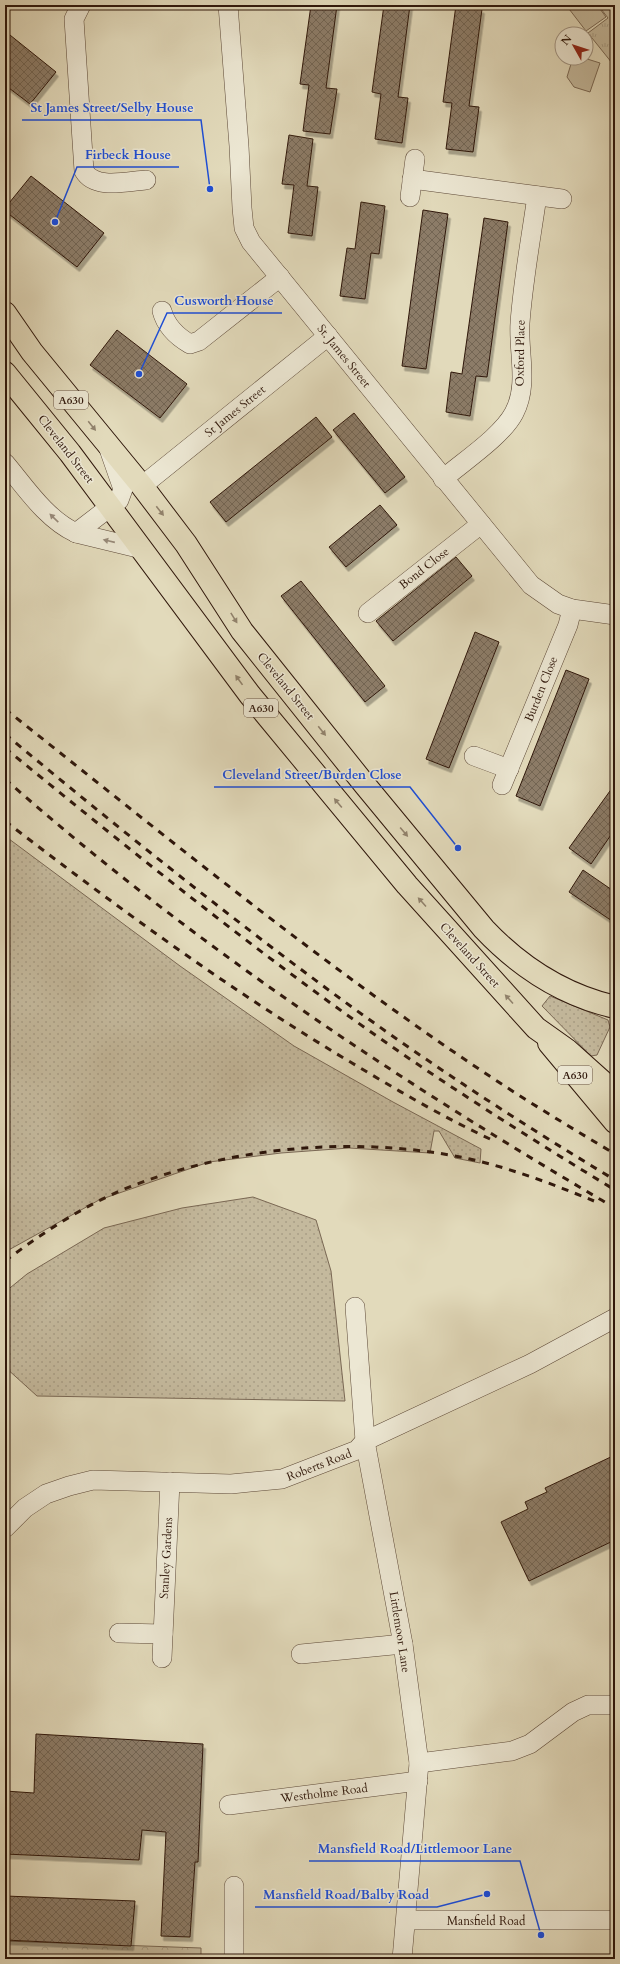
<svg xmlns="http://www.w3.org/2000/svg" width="620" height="1964" font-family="Cardo,serif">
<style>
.grass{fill:url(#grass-dots);stroke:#7a6854}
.forest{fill:url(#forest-crowns);stroke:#7a6854}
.park{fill:url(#park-tufts);stroke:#7a6854}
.garden{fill:#c4b99d;stroke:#7a6854}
.building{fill:url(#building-cross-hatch);stroke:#2f170b;filter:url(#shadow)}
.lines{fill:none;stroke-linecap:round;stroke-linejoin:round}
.minor-casing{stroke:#5c4837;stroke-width:20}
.major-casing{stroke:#2f170b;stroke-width:24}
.highway-casing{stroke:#2f170b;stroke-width:24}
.minor{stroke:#ece7d3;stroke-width:19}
.major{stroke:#e2dabb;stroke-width:22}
.highway{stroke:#e2dabb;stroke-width:22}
.rail{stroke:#2f170b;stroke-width:3;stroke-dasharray:7 7;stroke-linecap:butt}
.oneway{fill:#91826c}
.oneway2{fill:#978979}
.labels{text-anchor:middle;stroke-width:3;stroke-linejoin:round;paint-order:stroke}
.shield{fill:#ece7d3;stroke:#685547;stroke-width:1}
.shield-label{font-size:11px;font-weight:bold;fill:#2f170b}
.street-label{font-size:12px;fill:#2f170b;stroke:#ece7d3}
.leader{fill:none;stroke:#1d4ed8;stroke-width:1.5}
.callout-dot{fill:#1d4ed8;stroke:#ece7d3;stroke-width:1.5}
.callout-label{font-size:13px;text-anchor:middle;font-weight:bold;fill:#1d4ed8;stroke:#ece7d3;stroke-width:3;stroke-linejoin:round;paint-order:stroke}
</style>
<defs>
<pattern id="grass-dots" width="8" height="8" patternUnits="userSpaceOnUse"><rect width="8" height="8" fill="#c4b99d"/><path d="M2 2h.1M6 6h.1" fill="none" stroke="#a99e86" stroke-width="1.8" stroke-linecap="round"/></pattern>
<pattern id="forest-crowns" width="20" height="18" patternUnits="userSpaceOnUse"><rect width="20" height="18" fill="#c4b99d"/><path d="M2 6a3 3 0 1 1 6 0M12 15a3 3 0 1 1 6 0" fill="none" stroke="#a99e86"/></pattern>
<pattern id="park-tufts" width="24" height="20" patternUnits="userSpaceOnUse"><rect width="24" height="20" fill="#c4b99d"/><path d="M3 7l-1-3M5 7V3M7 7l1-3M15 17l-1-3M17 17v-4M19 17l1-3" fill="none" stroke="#a99e86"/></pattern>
<pattern id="building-cross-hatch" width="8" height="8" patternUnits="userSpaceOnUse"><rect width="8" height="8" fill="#8c7c67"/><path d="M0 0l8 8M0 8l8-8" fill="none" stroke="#736553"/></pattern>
<filter id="shadow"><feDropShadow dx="2.5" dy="4.5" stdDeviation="0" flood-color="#0004"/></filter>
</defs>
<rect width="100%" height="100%" fill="#e2dabb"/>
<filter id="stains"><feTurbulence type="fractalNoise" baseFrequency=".005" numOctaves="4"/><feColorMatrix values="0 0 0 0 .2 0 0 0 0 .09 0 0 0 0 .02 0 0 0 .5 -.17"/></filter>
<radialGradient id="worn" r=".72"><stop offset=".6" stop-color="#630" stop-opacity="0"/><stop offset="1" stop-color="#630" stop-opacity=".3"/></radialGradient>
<!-- grass -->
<g class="grass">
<path d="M5,836l175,130 114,80 99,56 88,47 -1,14 -25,-5 -16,-27h-5l-4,22 -81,-5 -68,5 -72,9 -110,38 -94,52z"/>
<path d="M550,996l58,24 2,7 -13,28 -6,1 -49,-50z"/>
<path d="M253,1197l63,23 15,51 14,130 -308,-5 -32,-29v-75l22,-18 77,-46 78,-20z"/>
</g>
<!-- forest -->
<path class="forest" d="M5,1941l196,7v11h-196z"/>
<!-- park -->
<path class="park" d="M598,5h17v56l-3,2 -24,-30 20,-15z"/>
<!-- garden -->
<g class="garden">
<path d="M566,5h31l9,12 -20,14z"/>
<path d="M584,58l16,5 -10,29 -16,-5 -7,-10 4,-13z"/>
</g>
<!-- building -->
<g class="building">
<path d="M311,5h26l-11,83 11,1 -7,45 -27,-3 6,-46 -9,-1z"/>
<path d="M384,5h26l-12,92 10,1 -6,45 -27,-4 6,-45 -9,-2z"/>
<path d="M456,5l26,4 -13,97 10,1 -6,45 -27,-3 6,-46 -9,-1z"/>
<path d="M5,31l51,41 -26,32 -25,-19z"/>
<path d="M289,135l24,4 -6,47 11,1 -6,49 -24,-3 6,-48 -12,-1z"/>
<path d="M31,176l73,57 -27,34 -72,-56v-3z"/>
<path d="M361,202l24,4 -6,48 -8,-1 -6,46 -25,-3 7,-48 8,1z"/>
<path d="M423,210l25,4 -22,155 -24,-3z"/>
<path d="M484,218l24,4 -21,155 -11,-1 -6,40 -24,-4 5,-40 11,2z"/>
<path d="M117,330l70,54 -27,34 -70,-53z"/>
<path d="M354,413l51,64 -20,16 -52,-63z"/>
<path d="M316,417l16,20 -106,85 -16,-20z"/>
<path d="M380,505l17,20 -51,42 -17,-20z"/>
<path d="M456,557l16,19 -79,65 -17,-20z"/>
<path d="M301,581l84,105 -20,16 -84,-106z"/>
<path d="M475,632l24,10 -50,126 -23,-9z"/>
<path d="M566,670l23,9 -49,127 -24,-10z"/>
<path d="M615,784v45l-24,35 -22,-16z"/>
<path d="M583,870l32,22v31l-46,-31z"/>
<path d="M615,1455v85l-86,41 -28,-59 27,-13 -3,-7 22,-10 -2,-4z"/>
<path d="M36,1734l167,10 -5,118h-3l-5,75 -29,-1 5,-104 -24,-2 -3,30 -134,-6v-63l29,2z"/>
<path d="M5,1896l130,5 -4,45 -126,-6z"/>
</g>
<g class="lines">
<defs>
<g id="minor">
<path d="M81,5l-7,14 10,152c11,19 44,10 62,9"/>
<path d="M228,5l11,141 3,62 2,20 7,14 280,343 27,19 14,5 43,6"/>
<path d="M412,179l150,20"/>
<path d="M410,197l5,-38"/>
<path d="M162,311c4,15 14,25 28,33l9,-3 81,-64"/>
<path d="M5,463c21,25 41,56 71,70l43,-33 4,-11 -14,-40"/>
<path d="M443,479c21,-18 59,-43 71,-66 15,-28 4,-61 6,-90 3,-42 11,-85 17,-127"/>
<path d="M142,486l186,-150"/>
<path d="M76,533l66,16"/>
<path d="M368,613l113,-89"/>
<path d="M474,756l35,13"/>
<path d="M502,785l66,-160 4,-16"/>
<path d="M355,1307l10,134 38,203 16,119 -17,196"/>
<path d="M5,1528l20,-20 21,-14 23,-8 24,-6 138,4 51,-5 75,-29 8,-9 165,-77 85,-46"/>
<path d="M119,1633l44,1"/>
<path d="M301,1654l102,-10"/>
<path d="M162,1658l8,-176"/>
<path d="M419,1763l93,-12 18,-7 43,-32 15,-7h27"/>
<path d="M229,1805l189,-24"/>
<path d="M406,1920h209"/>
<path d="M234,1959v-73"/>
</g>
<path id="major" d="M549,1043l66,79"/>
<g id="highway">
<path d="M5,313l27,39 110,134 44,58 56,87 123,154 119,144c36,38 79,66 131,78"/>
<path d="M5,373l65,80 180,242 157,190 129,143 31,22 48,43"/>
</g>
</defs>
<!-- minor casing -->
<use href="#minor" class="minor-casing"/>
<!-- major casing -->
<use href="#major" class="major-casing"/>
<!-- highway casing -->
<use href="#highway" class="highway-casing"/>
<!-- minor -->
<use href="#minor" class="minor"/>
<!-- major -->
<use href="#major" class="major"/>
<!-- highway -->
<use href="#highway" class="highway"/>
<!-- rail -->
<g class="rail">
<path d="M5,709c159,126 317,256 486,368 39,26 79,50 119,74"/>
<path d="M5,734c106,88 214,175 325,257 92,68 187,130 285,189"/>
<path d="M5,748c130,106 261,212 399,307 69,47 140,92 211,135"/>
<path d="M5,779c187,165 395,303 610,429"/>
<path d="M5,821c112,86 226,170 347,242 45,27 91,54 138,76"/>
<path d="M5,1261c36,-27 75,-53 117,-71 111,-46 252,-57 368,-26 36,10 70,23 104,37"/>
</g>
</g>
<!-- one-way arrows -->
<defs><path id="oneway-solid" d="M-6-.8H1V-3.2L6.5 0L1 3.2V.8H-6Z"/></defs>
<g class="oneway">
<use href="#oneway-solid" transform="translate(92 426) rotate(51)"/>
<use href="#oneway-solid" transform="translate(160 511) rotate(52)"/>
<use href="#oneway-solid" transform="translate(234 618) rotate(58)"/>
<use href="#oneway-solid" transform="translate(239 680) rotate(-126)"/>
<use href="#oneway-solid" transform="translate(322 731) rotate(51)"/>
<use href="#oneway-solid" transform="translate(338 803) rotate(-130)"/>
<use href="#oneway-solid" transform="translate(404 832) rotate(50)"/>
<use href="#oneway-solid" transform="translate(422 902) rotate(-132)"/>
<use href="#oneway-solid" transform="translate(509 999) rotate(-132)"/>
</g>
<g class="oneway2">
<use href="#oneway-solid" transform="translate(54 518) rotate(-136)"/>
<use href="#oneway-solid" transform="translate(109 541) rotate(-167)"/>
</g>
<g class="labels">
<!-- shield labels -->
<g class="shield">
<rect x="54" y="391" width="34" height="18" rx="3"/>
<rect x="244" y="699" width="34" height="18" rx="3"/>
<rect x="558" y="1066" width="34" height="18" rx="3"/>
</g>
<g class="shield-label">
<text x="71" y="404">A630</text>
<text x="261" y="712">A630</text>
<text x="575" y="1079">A630</text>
</g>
<!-- street labels -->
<g class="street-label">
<text transform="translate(520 353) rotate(-89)" y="4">Oxford Place</text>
<text transform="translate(344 356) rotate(51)" y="4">St. James Street</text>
<text transform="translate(235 411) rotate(-39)" y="4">St James Street</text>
<text transform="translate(66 449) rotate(52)" y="4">Cleveland Street</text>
<text transform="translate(424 568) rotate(-38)" y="4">Bond Close</text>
<text transform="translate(286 686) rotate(51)" y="4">Cleveland Street</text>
<text transform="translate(541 689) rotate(-68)" y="4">Burden Close</text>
<text transform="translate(470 955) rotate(48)" y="4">Cleveland Street</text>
<text transform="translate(319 1465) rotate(-21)" y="4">Roberts Road</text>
<text transform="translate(166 1558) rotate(-87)" y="4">Stanley Gardens</text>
<text transform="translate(400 1632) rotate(81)" y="4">Littlemoor Lane</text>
<text transform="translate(324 1793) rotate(-7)" y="4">Westholme Road</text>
<text x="486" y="1925">Mansfield Road</text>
</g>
</g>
<!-- callouts -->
<path class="leader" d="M210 189L201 120H22M55 222L77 167H179M139 374L167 313H282M458 848L410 787H214M541 1935L520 1861H309M487 1894L437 1907H255"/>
<g class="callout-dot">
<circle cx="210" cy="189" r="4"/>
<circle cx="55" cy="222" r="4"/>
<circle cx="139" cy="374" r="4"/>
<circle cx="458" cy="848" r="4"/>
<circle cx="541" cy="1935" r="4"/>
<circle cx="487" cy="1894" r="4"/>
</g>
<g class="callout-label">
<text x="112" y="112">St James Street/Selby House</text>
<text x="128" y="159">Firbeck House</text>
<text x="224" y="305">Cusworth House</text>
<text x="312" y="779">Cleveland Street/Burden Close</text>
<text x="415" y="1853">Mansfield Road/Littlemoor Lane</text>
<text x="346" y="1899">Mansfield Road/Balby Road</text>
</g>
<!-- margin -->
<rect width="620" height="1964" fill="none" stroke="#e2dabb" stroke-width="20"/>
<rect x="6" y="6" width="608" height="1952" fill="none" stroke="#2f170b" stroke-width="2"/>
<rect x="10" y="10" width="600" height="1944" fill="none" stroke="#2f170b"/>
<!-- north arrow -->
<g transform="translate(574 46) rotate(309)"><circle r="19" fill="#ece7d3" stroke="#a09483"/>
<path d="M0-3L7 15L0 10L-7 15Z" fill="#8f2418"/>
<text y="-6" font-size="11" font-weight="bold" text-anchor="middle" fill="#2f170b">N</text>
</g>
<rect width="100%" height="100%" filter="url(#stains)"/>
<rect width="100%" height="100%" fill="url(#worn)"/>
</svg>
